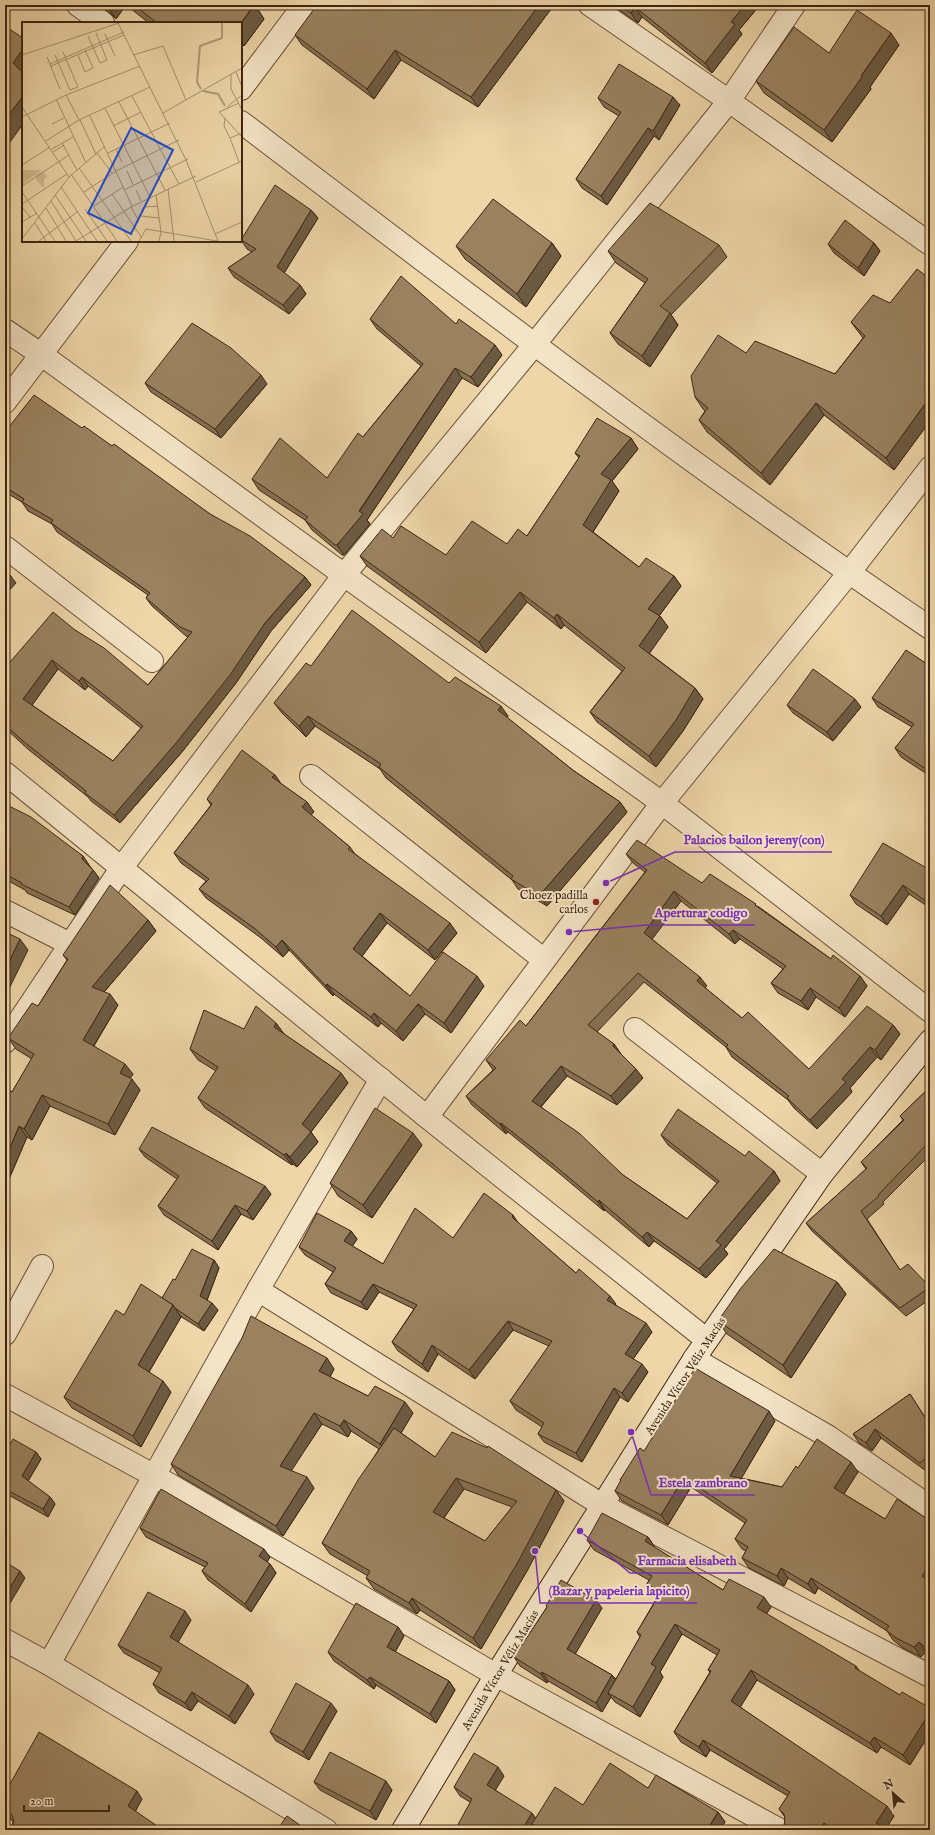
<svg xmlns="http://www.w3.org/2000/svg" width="935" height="1835" font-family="'IM FELL English',serif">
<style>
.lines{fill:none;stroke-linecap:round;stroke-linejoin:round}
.street-casing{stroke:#6b5237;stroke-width:24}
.secondary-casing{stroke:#3f2611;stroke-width:24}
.street{stroke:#f4e4c7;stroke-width:22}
.secondary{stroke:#f4e4c7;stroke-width:22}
.wall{fill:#847053;stroke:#3f2611;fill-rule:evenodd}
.shaded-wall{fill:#6c5b43;stroke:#3f2611}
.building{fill:#9a8260;stroke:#3f2611;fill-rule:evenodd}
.poi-dot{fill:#8f2418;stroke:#f4e4c7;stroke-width:1.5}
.labels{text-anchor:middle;stroke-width:4;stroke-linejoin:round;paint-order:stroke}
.poi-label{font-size:12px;fill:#3f2611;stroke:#f4e4c7;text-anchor:end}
.street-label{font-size:12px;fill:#3f2611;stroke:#f4e4c7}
.inset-river{fill:none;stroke:#b29a75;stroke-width:2}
.inset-road{fill:none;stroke:#a8906c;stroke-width:1}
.view{fill:#1d4ed8;fill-opacity:0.15;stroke:#1d4ed8;stroke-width:2}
.inset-edge{fill:none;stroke:#3f2611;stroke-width:2}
.leader{fill:none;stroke:#7b2cbf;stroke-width:1.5}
.callout-dot{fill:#7b2cbf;stroke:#f4e4c7;stroke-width:1.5}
.callout-label{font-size:13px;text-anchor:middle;font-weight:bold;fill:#7b2cbf;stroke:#f4e4c7;stroke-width:4;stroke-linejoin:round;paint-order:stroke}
</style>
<rect width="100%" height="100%" fill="#eed6a9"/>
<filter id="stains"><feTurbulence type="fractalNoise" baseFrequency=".005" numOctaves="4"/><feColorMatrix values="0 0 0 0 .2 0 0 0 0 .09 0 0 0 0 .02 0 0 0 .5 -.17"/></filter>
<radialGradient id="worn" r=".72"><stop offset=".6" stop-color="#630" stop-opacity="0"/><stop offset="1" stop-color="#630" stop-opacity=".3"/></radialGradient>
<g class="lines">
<defs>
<g id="street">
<path d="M78,5l25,18"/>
<path d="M590,5l139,96 201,143"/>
<path d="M241,89l63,-84"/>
<path d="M241,122c227,173 453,346 689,506"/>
<path d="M5,330l37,25 302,220 318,228 268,208"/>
<path d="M5,402l122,-161"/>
<path d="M5,547l147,114"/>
<path d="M5,773l422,344 280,223"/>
<path d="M311,776l233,184"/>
<path d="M5,911l65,33"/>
<path d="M635,1029l187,145"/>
<path d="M5,1042l117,-175 222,-292 190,-230 195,-244 65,-96"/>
<path d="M427,1117l235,-314 187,-230 81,-105"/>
<path d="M258,1290l344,215 328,171"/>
<path d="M5,1334l37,-68"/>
<path d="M694,1359l135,78 101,70"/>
<path d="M5,1395l150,81 341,199 284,155"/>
<path d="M5,1640l44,24 277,166"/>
<path d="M49,1664l209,-374 123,-211"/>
<path d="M5,1829l2,1"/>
</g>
<path id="secondary" d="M403,1830l93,-155 198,-316 128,-185 108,-133"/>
</defs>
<!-- street casing -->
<use href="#street" class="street-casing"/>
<!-- secondary casing -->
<use href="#secondary" class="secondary-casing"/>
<!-- street -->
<use href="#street" class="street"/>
<!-- secondary -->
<use href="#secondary" class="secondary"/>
</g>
<!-- wall -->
<g class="wall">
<path d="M100,5h155l9,14 -20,27 -3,-3v-20h-92l-23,-18 -10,14 -6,-6z"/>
<path d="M554,5l-76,102 -77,-47 -27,39 -72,-54 -7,-10z"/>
<path d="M612,5h148l-21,25 3,4 -30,39 -70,-56 -4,6z"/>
<path d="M899,45l-29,42 1,2 -39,53 -68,-49 -8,-12 73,-28z"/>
<path d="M598,98l82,7 -21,35 -5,-4 -47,69 -25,-17 -6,-9 43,-63 -15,-9z"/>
<path d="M311,210l7,8 -34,55 16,12 6,9 -17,20 -55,-37 -6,-9 24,-16 -5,-3 -6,-9z"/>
<path d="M552,243l9,13 -35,51 -61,-48 -9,-13z"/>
<path d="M874,243l6,8 -16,25 -30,-23 -6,-9z"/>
<path d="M719,245l8,12 -56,58 7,10 -28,42 -32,-23 -8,-11 35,-50 -29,-20 -8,-12z"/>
<path d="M930,279v142l-36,49 -70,-55 -54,70 -63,-53 -8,-12 6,-9 -2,-2 -8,-12 51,-44 89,21 28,-36 -12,-16 39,-19z"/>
<path d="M370,319l86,5 46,31 -24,32 -16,-9 -95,142 3,4 -26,31h-2l-30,-25 -7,-10 -46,-30 -7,-11 75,-1 36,-41 58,-71 -44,-37z"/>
<path d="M145,383l122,1 -46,54 -70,-46z"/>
<path d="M82,428l30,18 98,68 95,63 6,8 -40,46 -35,52 -54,69 -62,71 -29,-22 -3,-4 -59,-47 -24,-22v-60l70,-38 73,55 40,-48 -2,-1 -34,-30 -6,-8 2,-3 -91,-63 -5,-8 -24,-13 -6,-9 -17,-10v-60zM58,669l27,21 3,-4 53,42 -28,33 -81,-56z"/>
<path d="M631,438l7,11 -26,32 7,10 -26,41 46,35 35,9 7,10 -22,30h1l8,11 -19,26 46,35 8,11 -20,32 -27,36 -59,-45 -7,-10 32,-41 -58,-46 -3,4 -34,-27 -41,51 -119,-87 -7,-10 33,-18 53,17 61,-11 20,-8 52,-78 -4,-5z"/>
<path d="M311,666l138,17 59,33 -1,2 67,53 46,31 7,10 -80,94 -29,-17 -6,-9 -126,-102 -6,-9 -65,-43 -9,11 -24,-24 -8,-10z"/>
<path d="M930,666v110l-29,-19 -6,-9 17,-21 -34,-20 -6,-9z"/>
<path d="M787,705l74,2 -28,34 -40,-28z"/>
<path d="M275,775l6,9 26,18 7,10 -3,3 39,32 5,7 102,79 -22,27 -48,-37 -25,33 48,40 74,-10 -33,47 -26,-19 -22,27 -22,-18 -3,4 -44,-33 -1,2 -44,-46 -6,7 -22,-19 -55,-40 -7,-9 7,-8 -25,-18 -7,-10 37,-48 -4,-6z"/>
<path d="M5,804l78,52 6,9 4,5 6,8 -24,37 -48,-22 -2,-3 -20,-11z"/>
<path d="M626,854l76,29 57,24 72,52 29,17 7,10 -22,31 -29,-20 -8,13 -30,-17 -7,-10 12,-14 -43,-30 -5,5 -54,-43 -29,38 55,47 -2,2 37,30 67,51 84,-44 7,9 -19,26 -4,-3 -27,31 2,4 -35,37 -23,-21 -6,-8 -56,-43 -6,-10 -82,-65 -47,50 17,12 6,9 23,25 -26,27 -50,-29 -26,31 82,68 64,44 30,-36 -49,-38 -7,-10 84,21 29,15 6,10 -56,68 4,5 -22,24 -52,-37 -5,6 -44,-37 -1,1 -44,-37 -52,-42 -2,2 -34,-29 -6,-9 27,-26 -7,-10 40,-34 119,-154 -12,-9z"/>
<path d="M930,870v38l-21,-14 -22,31 -31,-21 -6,-9z"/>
<path d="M148,920l8,11 -52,61 14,13 -24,41 39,28 -3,4 10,12 -25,45 -65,-29 -18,34 -5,-3 -21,49 -1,-1v-97l7,4 20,-33 -16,-10 -8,-11 30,-32 29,-46 -4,-5z"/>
<path d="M276,1023l8,11 57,39 7,10 -37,49 7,10 -21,25 -4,-3 -1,1 -87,-57 -7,-10 18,-27 -18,-11 -8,-11 54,-20z"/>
<path d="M930,1087v68l-47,47 1,2 -17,15 33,51 30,17v12l-24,17 -94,-85 -6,-8 60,-54 -5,-7 42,-42 -3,-4z"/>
<path d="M422,1145l-50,73 -34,-22 -8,-13z"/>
<path d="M139,1149l132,45 -18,26 -12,-6 -23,36 -54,-35 -6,-9 19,-27 -32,-22z"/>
<path d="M518,1223l58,50 40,31 -1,1 37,27 -19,27 15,13 -20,30 -8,-5 -38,65 -38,-20 -6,-8 4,-7 -26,-17 -6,-9 39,-55 -36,-16 -38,49 -37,-25 -10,18 -30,-21 -6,-9 22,-33 -35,-17 -12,18 -36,-17 -6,-9 8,-12 -28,-17 -6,-8 52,-16 6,8 -5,7 31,18 70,-26z"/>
<path d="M214,1260l5,8 -12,32 11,10 -14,21 -24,-15 1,1 -32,55 22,20 -30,55 -69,-39 -8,-11 60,-82 38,-17 13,-18z"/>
<path d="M837,1282l9,12 -55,84 -64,-44 -9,-13z"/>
<path d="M334,1369l-4,8 38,19 45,17 -12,20 34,24 121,33 8,11 -37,70 -46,78 -61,-39 -3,4 -43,-25 -8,-11 2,-2 -38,-22 -8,-11 57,-94 -28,-18 -3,6 -26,-13 -31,46 23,18 -31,48 -105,-61 -7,-11zM464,1489l48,18 -27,34 -41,-23z"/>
<path d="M910,1394l20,31v43l-4,3 -45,-33 -9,13 -13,-8 -6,-9z"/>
<path d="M775,1421l-34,57 41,9 16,-19 60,4 -14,22 41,25 45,2v134l-4,-3 -5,5 -18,-9 -10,-8 -6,-9 -69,-43 -3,6 -27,-16 -4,8 -35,-18 -7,-10 4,-7 -4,-2 -7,-10 10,-16 -54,-36 -23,38 -46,-24 -7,-10 6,-10 -1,-1 24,-29z"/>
<path d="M36,1452l5,7 -13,22 22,16 5,7 -7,13 -43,-24v-40z"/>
<path d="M140,1528l130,29 -3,5 3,2 6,9 -25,39 -43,-32 -6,-9 3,-4 -59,-30z"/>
<path d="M648,1537l6,9v1l69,43 48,17 -5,7 94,58 40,23 30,13v25l-20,32 -29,-18 -4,6 -120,-73 -17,27 154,109 -8,12 3,2h-109l4,-4 1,-6v-3l-6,-8 9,-13 -78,-46 -4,7 -25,-15 -7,-10 36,-60 -2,-2 9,-15 -35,-21 -22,38 3,5 -23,40 -25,-15 -4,-5 -9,15 -54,-31 -1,2 -27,-17 -6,-9 33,-50 -1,-1 56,2 -27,46 37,21 4,4 24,-42 -3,-5 21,-36 -4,-2 -7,-10 2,-4 -55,-30 -7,-10z"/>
<path d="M191,1620l-13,22 76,52 -19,30 -37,-23 -7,10 -32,-18 -6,-9 7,-11 -36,-20 -6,-8z"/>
<path d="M398,1627l6,9 -9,16 54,29 6,9 -19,33 -60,-38 -2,4 -40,-28 -6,-9z"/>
<path d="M337,1711l-28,49 -33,-19 -6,-9z"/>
<path d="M504,1776l-9,14 41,28 47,-13 65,-17 70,24 7,10 -5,8h-184l-2,-3 -64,-25 -10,-6 -6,-9z"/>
<path d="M314,1782l78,8 -16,30 -56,-30z"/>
<path d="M5,1793l137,6 -7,12 -123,17 1,-7 -8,-6z"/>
</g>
<!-- shaded-wall -->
<g class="shaded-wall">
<path d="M106,5h20l-10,14z"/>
<path d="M255,5l9,14 -20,27 -3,-5v-18z"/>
<path d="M539,5h15l-76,102 -7,-10z"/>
<path d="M745,5h15l-21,25 3,4 -30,39 -7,-10 26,-41z"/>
<path d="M635,7l7,10 -4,6 -7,-10z"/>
<path d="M891,33l8,12 -29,42 1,2 -39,53 -8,-12z"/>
<path d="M23,49v28l-10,-14z"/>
<path d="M395,50l6,10 -27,39 -7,-10z"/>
<path d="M23,96v28l-18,25v-29z"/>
<path d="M673,97l7,8 -21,35 -6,-9z"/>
<path d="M648,128l6,8 -47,69 -6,-9z"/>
<path d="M311,210l7,8 -35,57 -6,-8z"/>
<path d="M552,243l9,13 -35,51 -9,-13z"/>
<path d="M874,243l6,8 -16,25 -6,-8z"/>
<path d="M300,285l6,9 -17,20 -6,-9z"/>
<path d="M670,313l8,12 -28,42 -8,-11z"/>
<path d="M495,345l7,10 -24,32 -7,-10z"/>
<path d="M455,368l7,10 -95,142 3,4 -26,31 -7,-10z"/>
<path d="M261,375l6,9 -46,54 -6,-9z"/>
<path d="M930,397v24l-36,49 -8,-12z"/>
<path d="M816,403l8,12 -54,70 -9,-12z"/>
<path d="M631,438l7,11 -26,32 7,10 -28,44 -8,-10 18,-51z"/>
<path d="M10,575l6,8 -11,12v-15z"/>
<path d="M674,576l7,10 -25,34 -8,-11z"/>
<path d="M305,577l6,8 -40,46 -35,52 -54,69 -62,71 -6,-8 151,-192z"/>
<path d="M520,592l7,10 -41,51 -7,-11z"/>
<path d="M557,614l7,11 -3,4 -7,-11z"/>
<path d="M660,616l8,11 -21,30 -8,-11z"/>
<path d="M52,660l6,9 -28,39 -7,-9z"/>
<path d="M82,677l6,9 -3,4 -6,-9z"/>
<path d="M695,688l8,11 -20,32 -27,36 -7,-11z"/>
<path d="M855,699l6,8 -28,34 -6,-9z"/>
<path d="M501,706l7,10 -3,5 -7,-11z"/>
<path d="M308,716l7,10 -9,11 -7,-11z"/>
<path d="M930,765v9l-4,-5z"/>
<path d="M275,775l7,10 -10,-8z"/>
<path d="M307,802l7,10 -5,5 -7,-10z"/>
<path d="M620,802l7,10 -80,94 -8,-10z"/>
<path d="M83,856l6,9 -1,2 -6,-8z"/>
<path d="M93,870l6,8 -24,37 -6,-8z"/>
<path d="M903,885l6,9 -22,31 -6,-9z"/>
<path d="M674,891l7,10 -31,41 -6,-9z"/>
<path d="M380,913l7,10 -27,36 -7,-10z"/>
<path d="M148,920l8,11 -57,67 -7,-11z"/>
<path d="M450,923l7,10 -22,27 -7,-10z"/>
<path d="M733,930l7,9 -5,5 -6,-10z"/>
<path d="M20,939l8,11 -23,47v-27z"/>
<path d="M282,940l7,10 -6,7 -7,-10z"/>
<path d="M477,976l7,10 -33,47 -7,-10z"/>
<path d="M860,976l7,10 -22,31 -6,-9z"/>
<path d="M700,977l7,9 -4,4 -6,-9z"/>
<path d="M327,984l7,10 -1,2 -7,-10z"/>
<path d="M810,988l6,9 -8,13 -7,-9z"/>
<path d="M110,994l8,11 -27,45 -8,-10z"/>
<path d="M418,1004l7,10 -22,27 -7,-10z"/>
<path d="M374,1013l7,10 -3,4 -7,-10z"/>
<path d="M276,1023l8,11 -10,-7z"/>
<path d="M893,1025l7,9 -19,26 -6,-10z"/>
<path d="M614,1044l7,10 -8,-8z"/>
<path d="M870,1047l7,10 -27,31 2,4 -35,37 -7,-9 32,-41z"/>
<path d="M125,1064l8,10 -6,9 -7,-10z"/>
<path d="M561,1066l6,10 -29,34 -6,-9z"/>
<path d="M636,1069l7,9 -26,27 -6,-9z"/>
<path d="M341,1073l7,10 -37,49 7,10 -21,25 -7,-10 12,-33z"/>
<path d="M132,1079l8,11 -25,45 -7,-11z"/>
<path d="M42,1095l8,11 -18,34 -8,-11z"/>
<path d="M501,1123l7,9 -2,2 -6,-10z"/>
<path d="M19,1126l8,11 -21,49 -1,-2v-24z"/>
<path d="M413,1133l9,12 -50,73 -9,-13z"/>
<path d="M286,1153l7,11 -1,1 -8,-10z"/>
<path d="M774,1171l6,10 -56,68 4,5 -22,24 -7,-9 17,-28z"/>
<path d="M265,1186l6,8 -18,26 -6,-9z"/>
<path d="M599,1200l6,10 -1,1 -6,-9z"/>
<path d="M235,1205l6,9 -23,36 -6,-9z"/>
<path d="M513,1215l6,9 -7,-7z"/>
<path d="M351,1231l6,8 -7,11 -6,-9z"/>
<path d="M647,1232l7,9 -5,6 -7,-10z"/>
<path d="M214,1260l5,8 -13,35 -6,-7z"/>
<path d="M837,1282l9,12 -55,84 -8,-13z"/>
<path d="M373,1284l6,8 -12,18 -6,-8z"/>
<path d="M610,1296l6,8 -3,5 -6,-9z"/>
<path d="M212,1303l6,7 -14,21 -6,-7z"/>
<path d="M173,1305l8,12 -35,60 -8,-12z"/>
<path d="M508,1321l5,9 -38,49 -6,-9z"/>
<path d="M646,1323l6,9 -21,30 -6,-8z"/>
<path d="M432,1345l6,9 -10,18 -6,-8z"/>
<path d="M327,1358l7,11 -7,13 -8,-11z"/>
<path d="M642,1364l6,8 -20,30 -6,-9z"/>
<path d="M163,1381l8,11 -30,55 -8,-11z"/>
<path d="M614,1388l6,9 -38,65 -6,-9z"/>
<path d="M405,1402l8,11 -25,42 -8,-11z"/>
<path d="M769,1411l6,10 -38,65 -7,-10z"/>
<path d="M314,1413l8,11 -34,52 -8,-10z"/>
<path d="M344,1420l7,11 -3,6 -8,-11z"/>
<path d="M875,1429l6,9 -9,13 -6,-8z"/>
<path d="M36,1452l5,7 -14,24 -5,-7z"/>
<path d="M851,1462l7,10 -17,26 -7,-10z"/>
<path d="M307,1477l7,11 -31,48 -7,-10z"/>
<path d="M684,1477l7,10 -23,38 -7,-10z"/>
<path d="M456,1478l8,11 -24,34 -7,-11z"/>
<path d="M556,1490l8,11 -37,70 -46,78 -8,-11z"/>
<path d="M50,1497l5,7 -7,13 -5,-8z"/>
<path d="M648,1537l6,9 -2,5 -7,-10z"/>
<path d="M264,1549l6,8 -5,8 -6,-9z"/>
<path d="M270,1564l6,9 -25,39 -6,-8z"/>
<path d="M930,1565v20l-8,-9z"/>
<path d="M781,1568l7,10 -4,8 -7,-10z"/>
<path d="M20,1571l5,7 -19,32 -1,-1v-13z"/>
<path d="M811,1578l7,10 -3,6 -7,-10z"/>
<path d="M764,1597l7,10 -7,11 -7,-10z"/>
<path d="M412,1598l8,12 -3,4 -8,-11z"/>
<path d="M596,1600l6,8 -29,50 -6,-9z"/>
<path d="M185,1611l6,9 -15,26 -6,-9z"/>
<path d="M675,1624l7,10 -22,38 3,5 -23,40 -7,-10 18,-43z"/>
<path d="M398,1627l6,9 -11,20 -6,-9z"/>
<path d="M919,1642l7,10 -5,5 -7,-10z"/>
<path d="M856,1666l7,10 -8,-8z"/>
<path d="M751,1670l6,10 -19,31 -7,-10z"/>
<path d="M542,1672l6,9 -1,2 -6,-9z"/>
<path d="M612,1675l7,9 -11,9 3,4 -9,15 -6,-9z"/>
<path d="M370,1677l6,8 -2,4 -7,-9z"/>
<path d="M449,1681l6,9 -19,33 -6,-9z"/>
<path d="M248,1685l6,9 -19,30 -6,-8z"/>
<path d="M192,1692l6,9 -7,10 -6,-8z"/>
<path d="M331,1703l6,8 -28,49 -6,-8z"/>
<path d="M930,1712v21l-20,32 -7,-10z"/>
<path d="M874,1737l7,10 -4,6 -7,-10z"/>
<path d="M703,1740l7,10 -4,7 -7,-10z"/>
<path d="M498,1767l6,9 -11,18 -6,-9z"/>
<path d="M386,1781l6,9 -16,30 -6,-9z"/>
<path d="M137,1791l5,8 -8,15 -6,-8z"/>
<path d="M887,1806l7,10 -9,14 -9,-7z"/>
<path d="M718,1812l7,10 -5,8h-13z"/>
<path d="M532,1813l6,8 -6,3 2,3 -1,3h-11z"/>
<path d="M824,1823l5,7h-10z"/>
</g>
<!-- building -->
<g class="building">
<path d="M134,5h120l-13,18h-84z"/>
<path d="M317,5h222l-68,92 -76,-47 -28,39 -72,-54z"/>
<path d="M619,5h126l-14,17 4,2 -30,39 -70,-56 -4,6z"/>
<path d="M857,10l34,23 -30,43 1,1 -38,53 -68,-49 38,-54 35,26z"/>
<path d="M5,26l18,12v11l-10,14 10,10v23l-18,24z"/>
<path d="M619,64l54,33 -20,34 -5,-3 -47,68 -25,-17 45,-67 -23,-14z"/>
<path d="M275,185l36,25 -34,57 23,18 -17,20 -55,-37 28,-19 -15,-9z"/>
<path d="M493,199l59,44 -35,51 -61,-48z"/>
<path d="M650,203l69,42 -59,61 10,7 -28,43 -32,-23 38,-54 -40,-28z"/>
<path d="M845,220l29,23 -16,25 -30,-24z"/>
<path d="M917,269l13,10v118l-44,61 -70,-55 -55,70 -62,-53 9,-12 -13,-11 -4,-21 27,-41 28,18 9,-12 80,33 30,-38 -14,-14 22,-27 17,8z"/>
<path d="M401,276l55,48 3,-5 36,26 -24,32 -16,-9 -96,143 4,3 -26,31h-2l-30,-25 3,-3 -56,-38 28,-41 47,40 31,-45 5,4 60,-73 -53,-45z"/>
<path d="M192,323l39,25 30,27 -46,54 -70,-46z"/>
<path d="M34,395l48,33 2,-2 28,20 2,-2 96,70 40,22 55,41 -40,46 -35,52 -54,68 -62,72 -29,-22 1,-2 -63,-50 -18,-16v-57l48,-56 22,18 29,18 44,37 44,-53 -12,-5 -34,-29 4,-5 -99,-70 2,-3 -31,-18 2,-3 -19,-12v-55zM52,660l27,21 3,-4 61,49 -30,35 -90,-62z"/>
<path d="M597,418l34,20 -30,36 10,6 -28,45 56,42 7,-9 28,18 -26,33 12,7 -21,30 56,42 -19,32 -27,36 -59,-44 35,-44 -68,-54 -3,4 -34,-26 -41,50 -119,-86 22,-27 11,9 8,-12 45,29 26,-34 35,23 11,-15 9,7 53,-80 -5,-3z"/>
<path d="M5,571l5,4 -5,5z"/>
<path d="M352,610l97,73 6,-6 46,29 -3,4 76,61 46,31 -81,94 -28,-17 2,-3 -134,-109 2,-3 -73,-48 -9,10 -25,-23 32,-40 5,3z"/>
<path d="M906,650l24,16v99l-4,4 -31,-21 19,-24 -42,-26z"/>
<path d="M813,669l42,30 -28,33 -40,-27z"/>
<path d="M242,750l33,25 -3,2 35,25 -5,5 48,40 -2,2 102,74 -22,27 -48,-37 -27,36 57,47 33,-44 34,24 -33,47 -26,-19 -22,27 -22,-18 -3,4 -44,-33 -1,2 -44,-46 -6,7 -22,-19 -55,-39 10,-10 -35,-26 38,-49 -5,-5z"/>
<path d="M5,804l26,13 52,39 -1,3 11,11 -24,37 -48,-23 1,-1 -17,-9z"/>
<path d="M637,840l65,43 8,-9 46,30 -1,1 76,54 2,-4 27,21 -21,32 -29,-20 -9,13 -30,-18 15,-17 -53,-36 -4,4 -55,-43 -30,42 56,44 -3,4 45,37 6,-6 61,57 58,-63 26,19 -18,25 -5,-3 -28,32 4,3 -36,38 -23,-22 2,-2 -63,-49 2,-2 -90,-72 -50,52 26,19 -1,2 23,23 -25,27 -50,-30 -29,35 47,32 44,42 64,44 32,-38 -58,-46 17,-26 67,47 4,-5 25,20 -58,70 5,4 -22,24 -52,-37 -5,5 -43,-37 -1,2 -44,-37 -53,-42 -1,1 -34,-28 30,-28 -10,-8 34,-40 6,6 121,-156 -21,-16z"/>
<path d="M883,843l47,27v34l-27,-19 -22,31 -31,-21z"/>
<path d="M110,885l38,35 -56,67 18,7 -27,46 42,24 -5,9 12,6 -24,45 -66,-29 -18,34 -5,-3 -14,34v-72l7,4 22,-38 -26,-16 24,-35 6,3 30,-47 -5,-4z"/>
<path d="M5,932l15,7 -15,31z"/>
<path d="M256,1006l20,17 -2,4 67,46 -39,51 9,8 -21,25 -4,-4 -2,2 -86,-57 20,-31 -28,-18 14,-39 40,19z"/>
<path d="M930,1087v57l-1,1 -1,-2 -50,52 1,1 -18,15 39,59 8,-6 22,23 -30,21 -94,-85 61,-55 -6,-6 43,-42 -4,-4z"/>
<path d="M375,1108l38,25 -50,72 -33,-22z"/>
<path d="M152,1127l113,59 -18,25 -12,-6 -23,36 -54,-35 21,-30 -40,-27z"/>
<path d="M484,1193l29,22 -1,2 64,56 3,-4 31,27 -3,4 39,23 -21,31 17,10 -20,29 -8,-5 -38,65 -38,-19 6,-11 -34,-22 42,-60 -44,-20 -39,49 -37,-25 -10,19 -30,-22 25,-37 -44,-21 -12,18 -36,-18 11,-16 -37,-21 18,-34 34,18 -7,10 39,23 32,-56 38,30z"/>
<path d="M192,1249l22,11 -14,36 12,7 -14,21 -23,-16 -2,-3 -11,-7 11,-19 2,1z"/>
<path d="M774,1249l63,33 -54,83 -65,-44 23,-33z"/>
<path d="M141,1284l32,21 -35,60 25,16 -30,55 -69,-39 52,-87 8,5z"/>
<path d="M251,1316l76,42 -8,13 49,25 7,-10 30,16 -25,42 -36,-24 -4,6 -26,-13 -34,53 27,11 -31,49 -105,-62 71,-126z"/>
<path d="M695,1368l74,43 -39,65 52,11 14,-21 2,2 19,-29 34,23 -17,26 51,31 12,-20 33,22v44l-8,11 8,6v69l-11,-9 -5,5 -18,-9 -10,-8 3,-4 -78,-48 -3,6 -27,-16 -4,8 -35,-18 6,-11 -13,-8 12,-19 -63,-43 -23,38 -46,-24 6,-11h-1l20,-32 4,3z"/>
<path d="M910,1394l20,31v29l-10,9 -45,-34 -9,14 -13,-9z"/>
<path d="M394,1428l41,29 17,-25 35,16 1,-2 68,44 -37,70 -46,78 -61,-40 -3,5 -43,-25 4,-7 -48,-28 36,-63zM456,1478l61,23 -32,40 -52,-29z"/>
<path d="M13,1439l23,13 -14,24 28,21 -7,12 -38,-20v-36z"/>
<path d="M161,1489l103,60 -5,7 11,8 -25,40 -43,-33 6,-8 -68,-35z"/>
<path d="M602,1513l46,24 -3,4 78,49 6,-11 35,18 -7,11 99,58 -1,2 45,27 2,-3 28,16v4l-27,43 -29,-18 -4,6 -119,-73 -20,31 156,105 -11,17 13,7h-55l-10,-7 -5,7h-39l4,-4 1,-6 -1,-6 -5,-5 11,-17 -87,-52 -4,7 -25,-15 37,-61 -3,-1 12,-20 -45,-26 -24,40 5,3 -23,40 -25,-14 33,-58 -4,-3 24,-40 -14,-8 5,-8 -65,-36z"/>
<path d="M5,1562l15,9 -15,25z"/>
<path d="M561,1580l35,20 -29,49 45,26 -16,28 -54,-31 -1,2 -27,-17 33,-50 -1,-1z"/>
<path d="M148,1592l37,19 -15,26 78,48 -19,31 -37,-24 -7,11 -32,-19 9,-16 -44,-23z"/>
<path d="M356,1603l42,24 -11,20 62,34 -19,33 -60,-37 -3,3 -39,-28z"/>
<path d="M296,1683l35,20 -28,49 -33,-20z"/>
<path d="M39,1732l98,59 -9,15 35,24h-153l2,-2 2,-7 -2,-6 -7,-5v-17z"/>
<path d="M330,1752l56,29 -16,30 -56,-29z"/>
<path d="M474,1753l24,14 -11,18 45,28 -10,17h-67l17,-31 -18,-12z"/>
<path d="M610,1763l38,25 8,-13 62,37 -11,18h-165l-10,-6 23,-37 28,18z"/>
<path d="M287,1816l20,14h-30z"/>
</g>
<!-- markers -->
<circle class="poi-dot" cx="596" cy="902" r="4"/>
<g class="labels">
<!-- poi labels -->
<g class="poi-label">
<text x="588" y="899">Choez padilla<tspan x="588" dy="14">carlos</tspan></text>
</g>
<!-- street labels -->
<g class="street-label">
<text transform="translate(685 1376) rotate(-57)" y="4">Avenida Víctor Véliz Macías</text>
<text transform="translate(500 1670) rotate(-59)" y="4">Avenida Víctor Véliz Macías</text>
</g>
</g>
<!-- overview -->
<g transform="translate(22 22)">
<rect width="220" height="220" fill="#eed6a9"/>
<path d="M0,148h20l-20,14z" fill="#d0b88f"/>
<path d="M21,149l4,6 -3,2v9l-8,-8v-5z" fill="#d0b88f"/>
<path class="inset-river" d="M179,67l-4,-7 3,-36 22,-8v-15M181,69l15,3 7,12"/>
<path class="inset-road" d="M96,1l68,137 32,81M83,12l10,22M66,14l12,27 7,-3 -11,-27M0,33l97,-32M33,33l15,35 8,-3 -15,-35M56,33l7,17 8,-4 -8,-18M111,33l30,-9 23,54M25,35l13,32M28,42l74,-32M29,44l73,-31M214,50l6,15M209,52v15l11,21M44,73l13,25M110,74l47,88M34,77l30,64M97,80l46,88M217,81l-20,9 23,25M0,85l47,70M205,85l15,-12M83,86l45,89M141,91l79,-45M68,94l42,90M0,95l44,-22 74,-29M203,96l-1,8 6,12 12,-5M58,98l16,34M30,102l12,-6M91,104l28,-14M208,116l9,24M24,119l33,-21 71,-33M40,121l15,27M30,127l21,-12M94,127l6,13M31,130l11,-7M75,131l15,20M86,131l62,-30M0,143l28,-18M57,146l52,73M105,149l6,14M49,152l46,67M174,160l46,-21M0,164l47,-31M39,165l36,54M146,167l6,52M102,168l64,-31M114,168l5,11M0,170l33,49M62,170l32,-21 63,-31M90,172l30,44M33,173l31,46M134,173l5,37 -2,9M29,179l25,40M0,182l45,-30M72,184l29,-19M0,185l8,10M109,185l8,14M123,185l13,-1M24,186l20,33M63,187l22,32M119,194l18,2M0,200l15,-9M13,201l11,18M193,212l27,-12M0,217l47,-62 36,-31M17,219l38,-29M54,219l55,-34 65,-31M117,219l7,-12 71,12"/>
<path class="view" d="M109,106l42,22 -42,84 -43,-21z"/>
<rect width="220" height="220" class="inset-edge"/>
</g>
<!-- callouts -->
<path class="leader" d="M606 883L675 852H832M569 932L646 925H755M631 1432L651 1495H755M580 1531L630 1573H745M535 1551L540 1603H697"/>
<g class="callout-dot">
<circle cx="606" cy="883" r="4"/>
<circle cx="569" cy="932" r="4"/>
<circle cx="631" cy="1432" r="4"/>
<circle cx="580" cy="1531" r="4"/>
<circle cx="535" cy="1551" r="4"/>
</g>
<g class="callout-label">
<text x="754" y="844">Palacios bailon jereny(con)</text>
<text x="701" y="917">Aperturar codigo</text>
<text x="703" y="1487">Estela zambrano</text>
<text x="687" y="1565">Farmacia elisabeth</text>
<text x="619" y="1595">(Bazar y papeleria lapicito)</text>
</g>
<!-- margin -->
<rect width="935" height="1835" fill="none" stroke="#eed6a9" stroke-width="20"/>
<rect x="6" y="6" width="923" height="1823" fill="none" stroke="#3f2611" stroke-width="2"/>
<rect x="10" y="10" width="915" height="1815" fill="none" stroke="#3f2611"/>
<!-- north arrow -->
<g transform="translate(893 1793) rotate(333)" stroke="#f4e4c7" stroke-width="3" paint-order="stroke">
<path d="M0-3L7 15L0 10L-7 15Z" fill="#3f2611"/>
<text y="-6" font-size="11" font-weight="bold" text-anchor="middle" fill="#3f2611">N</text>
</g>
<!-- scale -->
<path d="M24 1805v6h85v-6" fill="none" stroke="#3f2611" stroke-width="2"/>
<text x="30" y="1805" font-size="12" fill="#3f2611" stroke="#f4e4c7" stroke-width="3" paint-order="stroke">20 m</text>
<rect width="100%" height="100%" filter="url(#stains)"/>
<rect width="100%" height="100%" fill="url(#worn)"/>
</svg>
